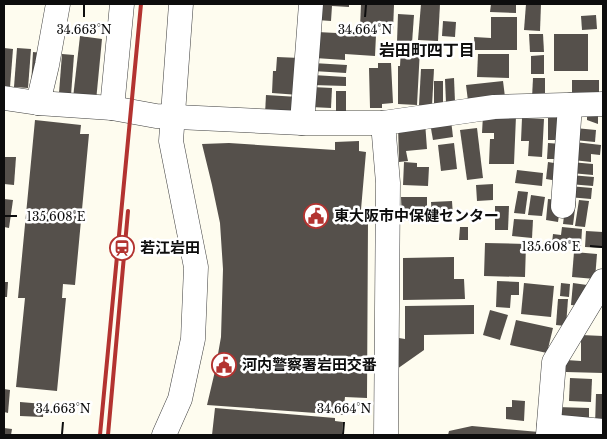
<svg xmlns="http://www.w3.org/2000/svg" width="607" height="439" font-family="'Libre Baskerville','Noto Sans JP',serif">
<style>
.building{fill:#55504b}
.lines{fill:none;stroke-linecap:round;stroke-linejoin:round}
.minor-casing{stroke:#404040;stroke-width:25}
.minor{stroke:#fff;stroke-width:24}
.rail{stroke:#b33330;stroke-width:4}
.ticks{fill:none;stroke:#0d0d0d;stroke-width:2}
.labels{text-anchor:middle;stroke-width:5;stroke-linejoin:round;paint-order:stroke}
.poi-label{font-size:15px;font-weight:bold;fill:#0d0d0d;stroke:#fff;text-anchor:start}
.neighbourhood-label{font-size:16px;font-weight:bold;fill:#0d0d0d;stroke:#fff}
.ticks-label{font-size:12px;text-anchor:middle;fill:#0d0d0d;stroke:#fff;stroke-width:5;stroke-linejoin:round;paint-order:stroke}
</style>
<rect width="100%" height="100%" fill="#fefcef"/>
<!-- building -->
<g class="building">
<path d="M317,4h32v3l-17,-1 -1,15 -14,-1z"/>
<path d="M361,4l33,1 -1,25 -33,-2z"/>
<path d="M421,4h19l-2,37 -20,-1z"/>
<path d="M491,4h25v9l-26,-1z"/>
<path d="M526,4h15l-1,27 -16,-1z"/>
<path d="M398,14l16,1 -2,28 -15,-1z"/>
<path d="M596,15l1,14 -15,1 -1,-14z"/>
<path d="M491,17h26v33h-42l-1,-13 17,1z"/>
<path d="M443,21l13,1 -1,15 -13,-1z"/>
<path d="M317,32l59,3 -1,21 -30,-2v6l-30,-2z"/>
<path d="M529,34h14l1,18h-14z"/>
<rect x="554" y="34" width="34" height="37"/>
<path d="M80,36l22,3 -6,62 -23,-3z"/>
<path d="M4,48l9,1 -3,38 -6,-1z"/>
<path d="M17,48l14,1 -3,39 -14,-1z"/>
<path d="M401,48l19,1 -3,56 -19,-1v-38h2z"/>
<path d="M33,52l9,1 -11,33z"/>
<path d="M62,54l12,1 -3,40 -12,-2z"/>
<path d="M478,54h31v24l-32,-1z"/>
<path d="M544,55v19h-13v-18z"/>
<path d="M277,57l23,1 -1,37 -27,-2 1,-22h3z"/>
<path d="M313,63l34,2 -1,8 -33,-2z"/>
<path d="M378,63h13l2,40 -11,1v4h-12l-1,-40h9z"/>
<path d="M421,69h13l-2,37 -13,-1z"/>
<path d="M313,75l33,2v9l-34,-1z"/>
<path d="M454,78l1,24 -9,1 -1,-24z"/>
<path d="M533,78h12v20h-13z"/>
<path d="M572,80h27v17l-27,1z"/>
<rect x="434" y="81" width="9" height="25"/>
<path d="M503,81l2,16 -37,4 -2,-16z"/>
<path d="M312,87l20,1 -1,20 -20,-1z"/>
<rect x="336" y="91" width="10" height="20"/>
<path d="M266,95l32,2 -1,18 -32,-1z"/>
<path d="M587,114h11v10l-11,-4z"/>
<path d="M483,115l33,1 -2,48h-25l1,-25h4v-6h-12z"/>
<path d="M522,118l22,1 -2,38 -14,-1 1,-15h-8z"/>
<rect x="548" y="118" width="14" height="22"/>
<path d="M35,120l46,5 -1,9h9l-14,151 -12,-1 -1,14h4l-9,93 -41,-4 9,-89h-7z"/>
<path d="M451,120l2,17 -20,3 -3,-17z"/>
<path d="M425,122l2,27 -21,2 2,10 -9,1 -1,-38z"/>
<path d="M477,128l6,50 -16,2 -7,-50z"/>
<path d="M575,128l21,2 -1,12 -21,-2z"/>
<path d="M359,141v10l7,1 -6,69 8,1 -1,176 -22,-1 -2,18 -136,-10 8,-34 6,-34 2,-68 -3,-46 -8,-38 -10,-41 27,-1 106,7v-8z"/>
<path d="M575,142l26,3 -1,10 -9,-1v8l-18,-2z"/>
<path d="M454,143l3,26 -16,2 -3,-26z"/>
<path d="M548,143l13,1 -1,15h-13z"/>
<path d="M4,157h12l-2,28 -10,-1z"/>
<path d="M404,162l13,1v4h12l-1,19 -25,-1z"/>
<path d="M548,162l12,2 -2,17 -12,-2z"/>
<path d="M571,162l22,2v11l-22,-2z"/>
<path d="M517,170l26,3 -1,13 -27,-3z"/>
<path d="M570,175l24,2 -1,9 -24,-2z"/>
<path d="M493,184v16l-16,1 -1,-16z"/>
<path d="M569,186l23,2 -1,11 -23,-2z"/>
<path d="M518,191l10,1 -3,22 -11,-1z"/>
<path d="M531,195l14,2 -3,19 -14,-1z"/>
<path d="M401,197h26v23l-25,1z"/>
<path d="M4,199l9,1 -4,28 -5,-1z"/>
<path d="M548,199l13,1 -3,22 -12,-2z"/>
<path d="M566,199l10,2 -3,24 -10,-1z"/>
<path d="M579,200l10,1 -4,26 -10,-1z"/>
<path d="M452,201l1,17 -21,1 -1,-17z"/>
<path d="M495,206h14l-1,24h-13z"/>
<path d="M514,219l19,1 -1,18 -20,-2z"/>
<path d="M460,227h8v13h-9z"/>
<path d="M562,227l20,2 -1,17 -29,-3 1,-9 8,1z"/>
<path d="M586,231l17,1v16l-18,-1z"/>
<path d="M485,243l41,1 -1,33 -41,-1z"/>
<path d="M574,252l23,2 -2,25 -23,-2z"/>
<path d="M454,257v22h10l1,20 -62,1v-42z"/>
<path d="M497,281l22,1v13h-8l-1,13 -14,-1z"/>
<path d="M4,282h4l-1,15h-3z"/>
<path d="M524,283l30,3 -3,31 -30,-3z"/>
<path d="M561,283l9,1 -1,13 -9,-1z"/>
<path d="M573,283l14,2 -2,21 -14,-1z"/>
<path d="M558,299h10l-2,27 -10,-1z"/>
<path d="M474,305v29l-50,1v15l-27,19 2,-31 6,1v-33z"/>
<path d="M490,310l18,5 -8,25 -17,-5z"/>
<path d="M516,320l37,8 -6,25 -37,-8z"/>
<path d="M581,335l22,1v37l-37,-1v-12l15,1z"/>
<path d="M570,378l22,1 -1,23 -22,-1z"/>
<path d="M4,389l6,1 -2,23 -4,-1z"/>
<path d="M596,394h7v31h-8z"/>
<path d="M512,400l13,1 -1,20 -18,-2v-12h6z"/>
<path d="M20,402l24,2 -1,13 -23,-1z"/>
<path d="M557,407l32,1v16l-33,-1z"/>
<path d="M215,408l120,10v3l8,1 -1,13h-130z"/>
<path d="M472,426l67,6v3h-91l1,-4z"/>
<path d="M4,428l8,1 -1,6h-7z"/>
</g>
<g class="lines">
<defs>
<g id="minor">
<path d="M4,98l34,5 74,5 44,8 146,7h81l111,-16 109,-3"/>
<path d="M38,103l9,-38 11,-61"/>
<path d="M112,108l10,-104"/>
<path d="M302,123l9,-119"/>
<path d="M383,123l5,60 -2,252"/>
<path d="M563,206l7,-101"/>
<path d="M549,426l54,5"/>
<path d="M164,435l16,-36 13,-60 3,-72 -25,-126 10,-137"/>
<path d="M548,435l6,-73 49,-81"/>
</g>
</defs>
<!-- minor casing -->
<use href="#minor" class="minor-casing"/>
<!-- minor -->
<use href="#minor" class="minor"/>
<!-- rail -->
<g class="rail">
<path d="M100,435l41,-431"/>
<path d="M108,435l20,-224"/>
</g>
</g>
<!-- ticks -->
<path class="ticks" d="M84,17v-12M365,17l1,-12M5,216h12M590,246l12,1M62,434l1,-12M343,434l1,-12"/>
<!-- icons -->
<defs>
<symbol id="civic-ring" viewBox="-11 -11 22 22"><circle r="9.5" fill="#fff" stroke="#b33330" stroke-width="1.5"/><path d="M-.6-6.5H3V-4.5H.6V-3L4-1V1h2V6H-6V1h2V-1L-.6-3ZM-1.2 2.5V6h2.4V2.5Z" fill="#b33330"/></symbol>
<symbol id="station-ring" viewBox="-11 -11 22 22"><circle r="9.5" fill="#fff" stroke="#b33330" stroke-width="1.5"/><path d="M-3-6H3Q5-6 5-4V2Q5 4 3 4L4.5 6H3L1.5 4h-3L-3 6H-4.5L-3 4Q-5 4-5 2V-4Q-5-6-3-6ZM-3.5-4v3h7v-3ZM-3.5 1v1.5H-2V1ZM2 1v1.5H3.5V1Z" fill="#b33330"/></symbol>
</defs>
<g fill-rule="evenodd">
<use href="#civic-ring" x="302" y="202" width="28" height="28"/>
<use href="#station-ring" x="108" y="234" width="28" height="28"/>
<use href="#civic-ring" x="210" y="351" width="28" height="28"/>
</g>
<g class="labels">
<!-- poi labels -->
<g class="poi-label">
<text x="334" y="221">東大阪市中保健センター</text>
<text x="140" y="253">若江岩田</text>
<text x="242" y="370">河内警察署岩田交番</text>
</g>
<!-- neighbourhood labels -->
<g class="neighbourhood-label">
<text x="427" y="56">岩田町四丁目</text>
</g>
</g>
<g class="ticks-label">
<text x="84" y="34">34.663°N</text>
<text x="365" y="34">34.664°N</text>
<text x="56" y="221">135.608°E</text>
<text x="551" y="251">135.608°E</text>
<text x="63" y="413">34.663°N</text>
<text x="344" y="413">34.664°N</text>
</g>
<!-- border -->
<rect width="607" height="439" fill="none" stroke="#0d0d0d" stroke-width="10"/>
</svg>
